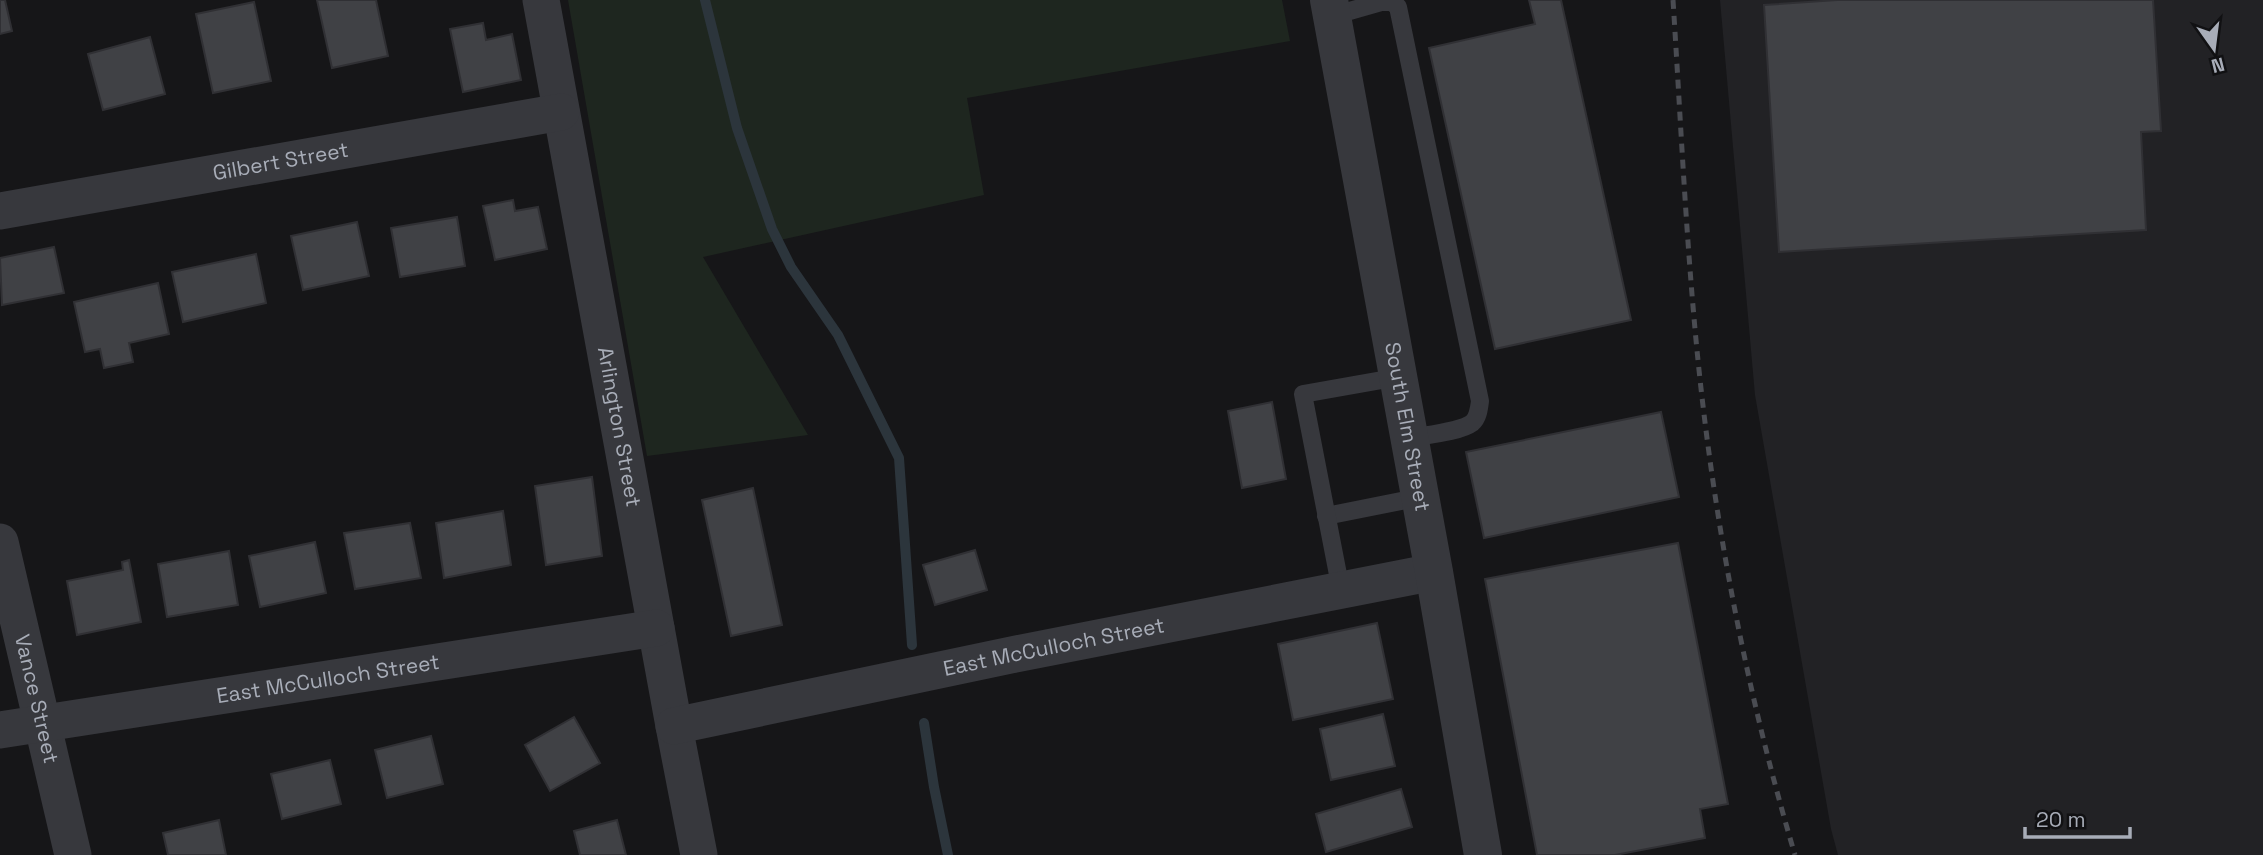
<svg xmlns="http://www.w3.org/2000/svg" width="2263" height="855" font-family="'Space Grotesk',sans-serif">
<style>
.built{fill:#222225}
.green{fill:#1e261f}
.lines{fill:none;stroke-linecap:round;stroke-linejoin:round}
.stream{stroke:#2c353c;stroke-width:10}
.building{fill:#404145;stroke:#303034;stroke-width:2}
.service{stroke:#37383d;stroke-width:18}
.minor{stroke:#37383d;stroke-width:37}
.tertiary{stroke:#37383d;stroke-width:38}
.rail{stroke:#4a4c52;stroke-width:5;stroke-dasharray:9 7;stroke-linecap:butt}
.labels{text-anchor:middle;stroke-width:5;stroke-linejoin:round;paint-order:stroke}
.street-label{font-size:21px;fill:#a8adb8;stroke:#111113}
</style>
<rect width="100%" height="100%" fill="#161618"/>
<!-- built -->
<path class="built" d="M1720,0h543v855h-425l-7,-26 -76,-434z"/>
<!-- green -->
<path class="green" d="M568,0h714l8,41 -323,57 17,97 -281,62 105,178 -161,21z"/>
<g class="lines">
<!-- stream -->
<g class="stream">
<path d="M705,0l32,128 35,101 19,38 47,68 61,123 13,187"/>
<path d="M924,723l10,64 14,68"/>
</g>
</g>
<!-- building -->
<g class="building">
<path d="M0,0h5l7,31 -12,3z"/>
<path d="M317,0h59l12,56 -56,12z"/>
<path d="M1529,0h32l70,320 -136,29 -66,-301 106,-24z"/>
<path d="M1837,0h316l8,131 -20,1 5,98 -367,22 -15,-247z"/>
<path d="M254,2l17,79 -58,12 -17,-79z"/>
<path d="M483,23l3,17 26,-6 9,46 -58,12 -13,-63z"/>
<path d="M150,37l15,57 -62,16 -15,-56z"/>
<path d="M513,200l2,11 23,-4 9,42 -52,11 -12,-54z"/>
<path d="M457,217l8,49 -65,11 -9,-49z"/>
<path d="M357,222l12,54 -66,14 -12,-54z"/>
<path d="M54,247l10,46 -62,12 -2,-47z"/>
<path d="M256,254l10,49 -83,19 -11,-50z"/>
<path d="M158,283l11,51 -40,9 4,19 -29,6 -4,-19 -15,3 -11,-50z"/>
<path d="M1272,402l14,77 -44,9 -14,-77z"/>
<path d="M1661,412l18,85 -195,41 -18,-86z"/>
<path d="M592,477l10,79 -56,9 -11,-79z"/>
<path d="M753,488l29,137 -51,11 -29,-136z"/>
<path d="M503,511l8,54 -67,13 -8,-55z"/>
<path d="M410,523l11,55 -66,11 -11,-56z"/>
<path d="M315,542l11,51 -66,14 -11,-51z"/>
<path d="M1678,543l50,261 -28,5 5,29 -90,17h-78l-52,-276z"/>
<path d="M975,550l12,40 -52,15 -12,-40z"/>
<path d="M229,551l9,54 -71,12 -9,-53z"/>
<path d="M129,560l12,62 -64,13 -10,-54 56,-11 -1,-8z"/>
<path d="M1377,623l16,76 -100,21 -15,-76z"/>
<path d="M1383,714l12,52 -64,14 -11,-51z"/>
<path d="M574,717l26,46 -50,28 -25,-46z"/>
<path d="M431,736l12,48 -56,14 -12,-48z"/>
<path d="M330,760l11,44 -59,15 -11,-45z"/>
<path d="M1401,789l11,38 -86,25 -10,-38z"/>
<path d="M219,820l7,35h-58l-5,-22z"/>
<path d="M617,820l9,35h-46l-6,-24z"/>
</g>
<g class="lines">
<!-- service -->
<g class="service">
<path d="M1332,16l49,-14h11l6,5 82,394c-1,8 -2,17 -8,22 -12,9 -47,12 -62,15"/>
<path d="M1326,516l95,-19"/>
<path d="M1341,590l-38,-196 96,-17"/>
</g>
<!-- minor -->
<g class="minor">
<path id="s1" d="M541,0l133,726 25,129"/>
<path id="s2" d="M0,211l561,-99"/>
<path id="s3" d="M0,542l73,313"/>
<path id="s4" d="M674,726l337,-71 423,-83"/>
<path id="s5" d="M0,730l656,-102"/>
</g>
<!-- tertiary -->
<path class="tertiary" id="s6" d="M1329,0l105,572 49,283"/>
<!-- rail -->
<path class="rail" d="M1673,0c7,109 12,219 22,329 16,177 49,355 100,526"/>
</g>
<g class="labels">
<!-- street labels -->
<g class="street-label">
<text dy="7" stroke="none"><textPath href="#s2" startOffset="285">Gilbert Street</textPath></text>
<text dy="7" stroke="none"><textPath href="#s6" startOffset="434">South Elm Street</textPath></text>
<text dy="7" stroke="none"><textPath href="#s1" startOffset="434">Arlington Street</textPath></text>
<text dy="7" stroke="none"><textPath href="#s4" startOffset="388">East McCulloch Street</textPath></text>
<text dy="7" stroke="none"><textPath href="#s5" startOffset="332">East McCulloch Street</textPath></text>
<text dy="7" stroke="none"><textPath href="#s3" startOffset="161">Vance Street</textPath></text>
</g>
</g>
<!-- north arrow -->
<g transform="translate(2214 49) rotate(166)" stroke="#111113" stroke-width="5" paint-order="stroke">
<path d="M0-5L12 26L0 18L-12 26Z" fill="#a8adb8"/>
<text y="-10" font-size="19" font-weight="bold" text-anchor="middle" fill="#a8adb8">N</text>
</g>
<!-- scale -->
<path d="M2025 827v10h105v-10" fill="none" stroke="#a8adb8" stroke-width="3.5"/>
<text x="2036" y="827" font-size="21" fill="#a8adb8" stroke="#111113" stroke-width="5" paint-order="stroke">20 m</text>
</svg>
